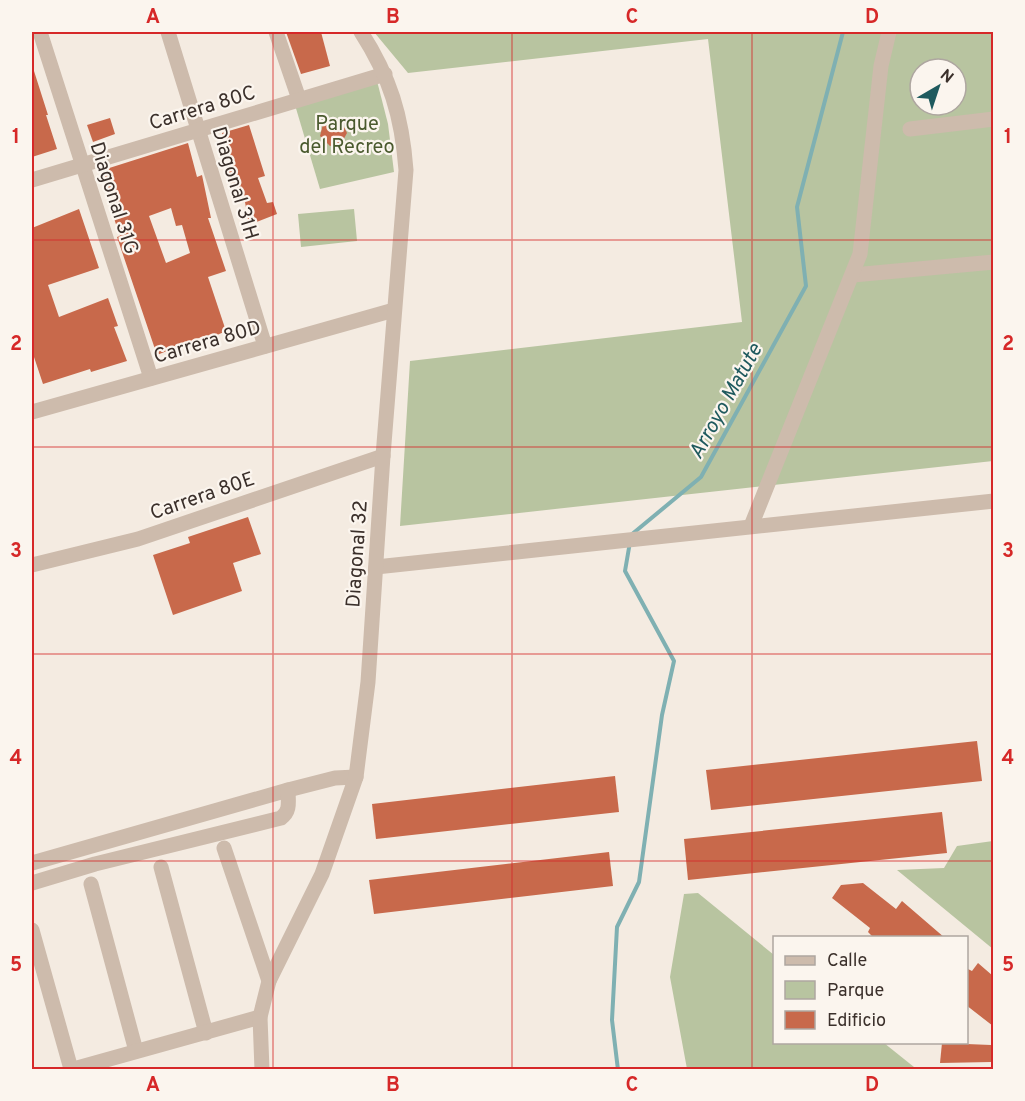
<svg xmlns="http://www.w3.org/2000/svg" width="1025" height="1101" font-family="Overpass,sans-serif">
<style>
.green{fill:#b8c4a0;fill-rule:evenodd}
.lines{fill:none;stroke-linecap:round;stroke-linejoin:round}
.stream{stroke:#7fb0b2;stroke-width:4}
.building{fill:#c8694b;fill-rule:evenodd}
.minor{stroke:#cdbbac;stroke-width:15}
.tertiary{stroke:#cdbbac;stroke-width:15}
.grid{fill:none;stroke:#d62828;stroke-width:1.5;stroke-opacity:0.55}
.labels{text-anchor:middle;stroke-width:4.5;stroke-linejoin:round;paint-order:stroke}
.street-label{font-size:20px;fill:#3b302b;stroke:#fbf5ee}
.park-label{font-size:20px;fill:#4a5a2e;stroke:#fbf5ee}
.water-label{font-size:21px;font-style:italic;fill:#1f5a5e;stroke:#fbf5ee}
.neatline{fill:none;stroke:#d62828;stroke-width:2}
.grid-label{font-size:20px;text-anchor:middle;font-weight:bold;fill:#d62828}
</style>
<rect width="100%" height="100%" fill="#f4ebe1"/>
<!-- green -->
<g class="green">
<path d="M374,32h619v429l-593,65 10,-165 332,-39 -34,-283 -300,34zM920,69h36v36h-36z"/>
<path d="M377,81l11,43 6,48 -74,17 -25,-84z"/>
<path d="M354,209l3,32 -56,6 -3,-33z"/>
<path d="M993,841h1l-1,108 -96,-79 47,-2 13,-22z"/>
<path d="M698,893l76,62v87l110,1 30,24 -227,2 -17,-92 14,-83z"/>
</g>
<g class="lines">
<!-- stream -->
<g class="stream">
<path d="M631,535l70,-58 105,-191 -9,-79 46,-175"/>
<path d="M618,1070l-6,-50 5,-93 22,-45 23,-167 12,-54 -49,-90 5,-29"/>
</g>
</g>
<!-- building -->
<g class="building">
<path d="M286,32h35l9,34 -29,8z"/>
<path d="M32,71h2l14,44h-2l11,34 -25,8z"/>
<path d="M110,118l5,16 -22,8 -6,-17z"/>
<path d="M332,120l10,3 5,10 -6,11 -11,2 -10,-10 3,-12z"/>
<path d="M249,125l16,51 -7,2 9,25 6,-1 4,12 -28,11 -4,-23 -9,1 1,-19 -6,2 -4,-19 6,-2 -11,-32z"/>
<path d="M188,143l9,34 5,-2 9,43h-3l18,53 -18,6 18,54 -20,9 -2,-4 -47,19 -40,-118 3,-1 -12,-35 4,-2 -9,-29zM171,208l5,18 6,-1 8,28 -24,10 -17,-47z"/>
<path d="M79,209l20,59 -51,17 11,32 49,-19 10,28 -4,1 13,34 -36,11 -1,-3 -47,15 -11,-33v-123z"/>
<path d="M248,517l13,37 -28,9 9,28 -69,24 -20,-60 37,-12 -2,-6z"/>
<path d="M977,741l5,40 -271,29 -5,-40z"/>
<path d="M615,776l4,36 -243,27 -4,-35z"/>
<path d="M942,812l5,41 -259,27 -4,-41z"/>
<path d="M609,852l4,34 -239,28 -5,-34z"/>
<path d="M863,883l33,26 6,-8 43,37h-71l-6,-6 2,-4 -38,-30 9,-13z"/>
<path d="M978,963l15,13v50l-27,-21v-37l6,3z"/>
<path d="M942,1043l49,2v17l-51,1z"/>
</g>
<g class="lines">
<!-- minor -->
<g class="minor">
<path d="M40,32l111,346"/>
<path d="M168,32l97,314"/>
<path d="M276,32l23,67"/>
<path d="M910,129l84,-10"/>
<path d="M32,180l353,-106"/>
<path d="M853,275l141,-13"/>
<path d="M32,412l362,-102"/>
<path d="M751,526l109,-272 21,-188 8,-34"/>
<path d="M32,565l106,-26 245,-83"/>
<path d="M376,567l618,-66"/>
<path d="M224,848l45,133"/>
<path d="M32,863l256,-73 47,-12 21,-1"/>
<path d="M161,867l45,166"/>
<path d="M32,883l63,-19 186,-46c10,-7 7,-17 7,-28"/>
<path d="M91,884l45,167"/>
<path d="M32,930l39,139"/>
<path d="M70,1070l190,-53"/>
</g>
<!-- tertiary -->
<path class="tertiary" d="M262,1070l-2,-53 9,-36 53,-107 34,-97 12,-95 15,-226 23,-286c-4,-54 -16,-93 -45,-138"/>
</g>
<!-- grid -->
<path class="grid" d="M273,32v1038M512,32v1038M752,32v1038M32,240h962M32,447h962M32,654h962M32,861h962"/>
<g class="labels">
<!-- street labels -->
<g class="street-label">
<text transform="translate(202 107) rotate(-17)" y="7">Carrera 80C</text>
<text transform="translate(236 183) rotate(73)" y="7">Diagonal 31H</text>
<text transform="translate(115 198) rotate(72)" y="7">Diagonal 31G</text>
<text transform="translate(207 341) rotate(-16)" y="7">Carrera 80D</text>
<text transform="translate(202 495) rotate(-19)" y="7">Carrera 80E</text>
<text transform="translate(356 554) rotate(-86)" y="7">Diagonal 32</text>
</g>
<!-- park labels -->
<g class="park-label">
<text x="347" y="130">Parque<tspan x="347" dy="23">del Recreo</tspan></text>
</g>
<!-- water labels -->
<g class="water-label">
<text transform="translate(725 401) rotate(-61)" y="7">Arroyo Matute</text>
</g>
</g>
<!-- border -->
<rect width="1025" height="1101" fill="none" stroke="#fbf5ee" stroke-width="66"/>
<!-- legend -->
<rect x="773" y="936" width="195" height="108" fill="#fbf5ee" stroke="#aea6a0" stroke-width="1.5"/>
<rect x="785" y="956" width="30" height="9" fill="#cdbbac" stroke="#aea6a0" stroke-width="1.5"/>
<text x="827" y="966" font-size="18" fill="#3b302b">Calle</text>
<rect x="785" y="981" width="30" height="18" fill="#b8c4a0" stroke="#aea6a0" stroke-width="1.5"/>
<text x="827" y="996" font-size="18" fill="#3b302b">Parque</text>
<rect x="785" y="1011" width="30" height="18" fill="#c8694b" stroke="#aea6a0" stroke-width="1.5"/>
<text x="827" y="1026" font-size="18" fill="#3b302b">Edificio</text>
<!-- north arrow -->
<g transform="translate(938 87) rotate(39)"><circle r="28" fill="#fbf5ee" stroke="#aea6a0" stroke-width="1.5"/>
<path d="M0-4.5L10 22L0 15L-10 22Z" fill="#1f5a5e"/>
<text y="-9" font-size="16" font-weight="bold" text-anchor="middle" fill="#3b302b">N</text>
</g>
<rect x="33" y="33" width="959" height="1035" class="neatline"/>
<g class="grid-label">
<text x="153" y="23">A</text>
<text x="393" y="23">B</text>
<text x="632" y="23">C</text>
<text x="872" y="23">D</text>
<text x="16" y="143">1</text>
<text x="1008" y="143">1</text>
<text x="16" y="350">2</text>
<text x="1008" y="350">2</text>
<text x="16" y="557">3</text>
<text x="1008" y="557">3</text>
<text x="16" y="764">4</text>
<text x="1008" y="764">4</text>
<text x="16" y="971">5</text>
<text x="1008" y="971">5</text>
<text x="153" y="1091">A</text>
<text x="393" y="1091">B</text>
<text x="632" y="1091">C</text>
<text x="872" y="1091">D</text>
</g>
</svg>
